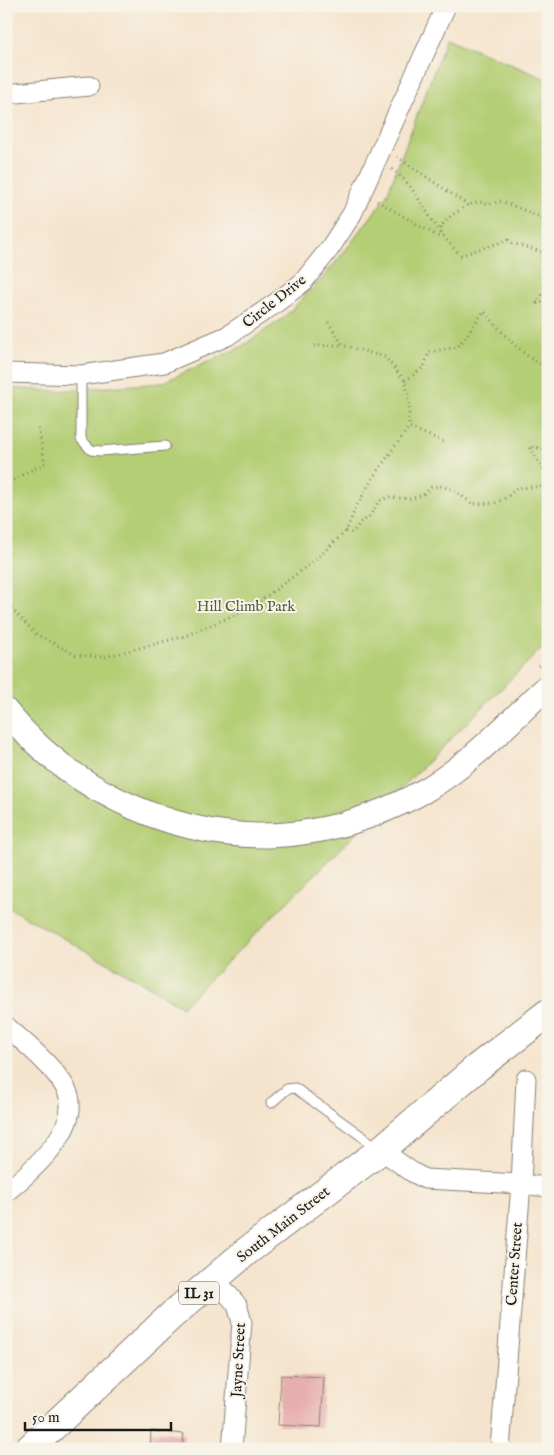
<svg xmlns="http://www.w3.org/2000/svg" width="554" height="1455" font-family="'IM FELL English',serif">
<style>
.green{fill:#b4ce74;stroke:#687548}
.building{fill:#e6aead}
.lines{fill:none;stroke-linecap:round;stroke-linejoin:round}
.service-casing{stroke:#888074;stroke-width:11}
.minor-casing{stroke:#888074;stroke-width:21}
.tertiary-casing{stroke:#888074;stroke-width:26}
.primary-casing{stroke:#888074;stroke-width:30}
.path{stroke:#888074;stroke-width:3;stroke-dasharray:1 4;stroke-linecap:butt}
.service{stroke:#fff;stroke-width:9}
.minor{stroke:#fff;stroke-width:19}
.tertiary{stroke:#fff;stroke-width:24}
.primary{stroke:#fff;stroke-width:28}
.labels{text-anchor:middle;stroke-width:4;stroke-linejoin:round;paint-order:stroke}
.shield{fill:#f7f3e8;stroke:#5e5c59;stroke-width:1}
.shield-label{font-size:14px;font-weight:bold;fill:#1c1c1c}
.street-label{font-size:15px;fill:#1c1c1c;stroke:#f7f3e8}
.park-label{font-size:15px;fill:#515a3b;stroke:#f7f3e8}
</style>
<rect width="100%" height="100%" fill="#f7f3e8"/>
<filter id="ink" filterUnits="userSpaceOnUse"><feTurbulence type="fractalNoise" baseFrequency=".02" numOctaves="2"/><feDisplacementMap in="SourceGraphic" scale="10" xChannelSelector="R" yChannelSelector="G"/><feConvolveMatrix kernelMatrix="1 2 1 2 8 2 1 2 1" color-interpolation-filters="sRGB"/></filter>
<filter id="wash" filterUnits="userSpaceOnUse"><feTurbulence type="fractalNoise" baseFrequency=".0096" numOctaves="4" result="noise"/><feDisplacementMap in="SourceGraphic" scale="20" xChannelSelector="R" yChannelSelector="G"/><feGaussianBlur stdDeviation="1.12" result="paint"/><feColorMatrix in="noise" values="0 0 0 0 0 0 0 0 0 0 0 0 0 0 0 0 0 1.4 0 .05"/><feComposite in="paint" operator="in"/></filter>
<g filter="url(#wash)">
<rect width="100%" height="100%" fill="#f5e4cd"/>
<!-- green -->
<path class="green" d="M447,37l101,43v562l-366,365 -35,-22 -141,-79v-518l49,3 106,-8 78,-35 43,-29 38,-38 28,-34 38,-50z"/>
<g id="blocks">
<!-- building -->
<g class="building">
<path d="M281,1375l43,2 -3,50 -43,-2z"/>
<path d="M151,1431l33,3 -2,15h-32z"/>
</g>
</g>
</g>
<g filter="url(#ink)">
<use href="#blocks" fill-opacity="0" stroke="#888074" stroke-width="1"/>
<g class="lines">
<defs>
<g id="service">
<path d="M81,375v64l10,11 10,1 64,-5"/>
<path d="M271,1103l16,-14 8,-1 83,60"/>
</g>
<g id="minor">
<path d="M6,94l83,-8"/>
<path d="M6,373l75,2 83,-12 63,-27 49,-33 27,-21 27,-34 22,-34 94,-208"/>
<path d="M6,1026c19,17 47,40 59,61 22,37 -33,84 -59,105"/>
<path d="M381,1150l31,22 13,7 96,5 27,3"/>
<path d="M215,1279l22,26 5,17 -10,127"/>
<path d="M500,1449l21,-265 5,-105"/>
</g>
<path id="tertiary" d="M6,711c30,37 69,68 112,89 103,51 206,46 306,-9 47,-27 85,-69 124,-105"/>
<path id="primary" d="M29,1449l143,-134 75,-64 134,-101 97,-83 70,-54"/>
</defs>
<!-- service casing -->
<use href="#service" class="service-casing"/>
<!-- minor casing -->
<use href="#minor" class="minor-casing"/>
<!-- tertiary casing -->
<use href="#tertiary" class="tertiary-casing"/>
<!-- primary casing -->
<use href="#primary" class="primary-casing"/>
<!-- path -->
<g class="path">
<path d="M397,157l71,48"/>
<path d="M392,169c6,5 12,10 17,16 17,23 30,51 52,70l47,-15 4,3 30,9 3,39 -8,12 5,-1 6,7"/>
<path d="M377,201l62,36 3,-12 10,-10 16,-10 11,-3 11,2 11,-3 47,19"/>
<path d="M548,286l-2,5 2,1"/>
<path d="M328,322l15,23 42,12 20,24 4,18v28l35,15"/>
<path d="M314,346l28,-1"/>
<path d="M405,381l19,-14 5,-15 29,-5 26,-36c20,24 36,43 64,57"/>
<path d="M548,449l-19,-2 19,30"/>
<path d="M6,487l10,-9 29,-15 -7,-37"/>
<path d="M346,531l6,2 9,-11 8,-5 10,-16 10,-4 20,2 14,-4 8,-8 9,-1 12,3 21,15 22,-1 12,-6 10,-9 31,-2"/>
<path d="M6,600l2,5 28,29 40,21 29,2 80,-21 64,-27 64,-47 33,-31 11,-26 19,-32 33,-46"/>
<path d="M539,666l9,-9"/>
<path d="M6,682l5,8"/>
</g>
<!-- service -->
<use href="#service" class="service"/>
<!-- minor -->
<use href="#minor" class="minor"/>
<!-- tertiary -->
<use href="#tertiary" class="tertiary"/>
<!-- primary -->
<use href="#primary" class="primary"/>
</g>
</g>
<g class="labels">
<!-- shield labels -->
<rect class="shield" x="179" y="1281.5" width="40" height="23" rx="4"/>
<g class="shield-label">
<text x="199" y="1298">IL 31</text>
</g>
<!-- street labels -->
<g class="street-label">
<text transform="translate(274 301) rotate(-38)" y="5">Circle Drive</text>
<text transform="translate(283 1224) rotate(-38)" y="5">South Main Street</text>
<text transform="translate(514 1264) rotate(-86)" y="5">Center Street</text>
<text transform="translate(238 1360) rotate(-87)" y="5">Jayne Street</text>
</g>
<!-- park labels -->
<g class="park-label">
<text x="246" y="611">Hill Climb Park</text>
</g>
</g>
<!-- margin -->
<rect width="554" height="1455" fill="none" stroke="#f7f3e8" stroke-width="25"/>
<!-- scale -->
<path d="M25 1422v8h146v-8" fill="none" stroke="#1c1c1c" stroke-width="2.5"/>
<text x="32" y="1422" font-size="15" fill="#1c1c1c" stroke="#f7f3e8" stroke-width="4" paint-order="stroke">50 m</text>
</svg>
